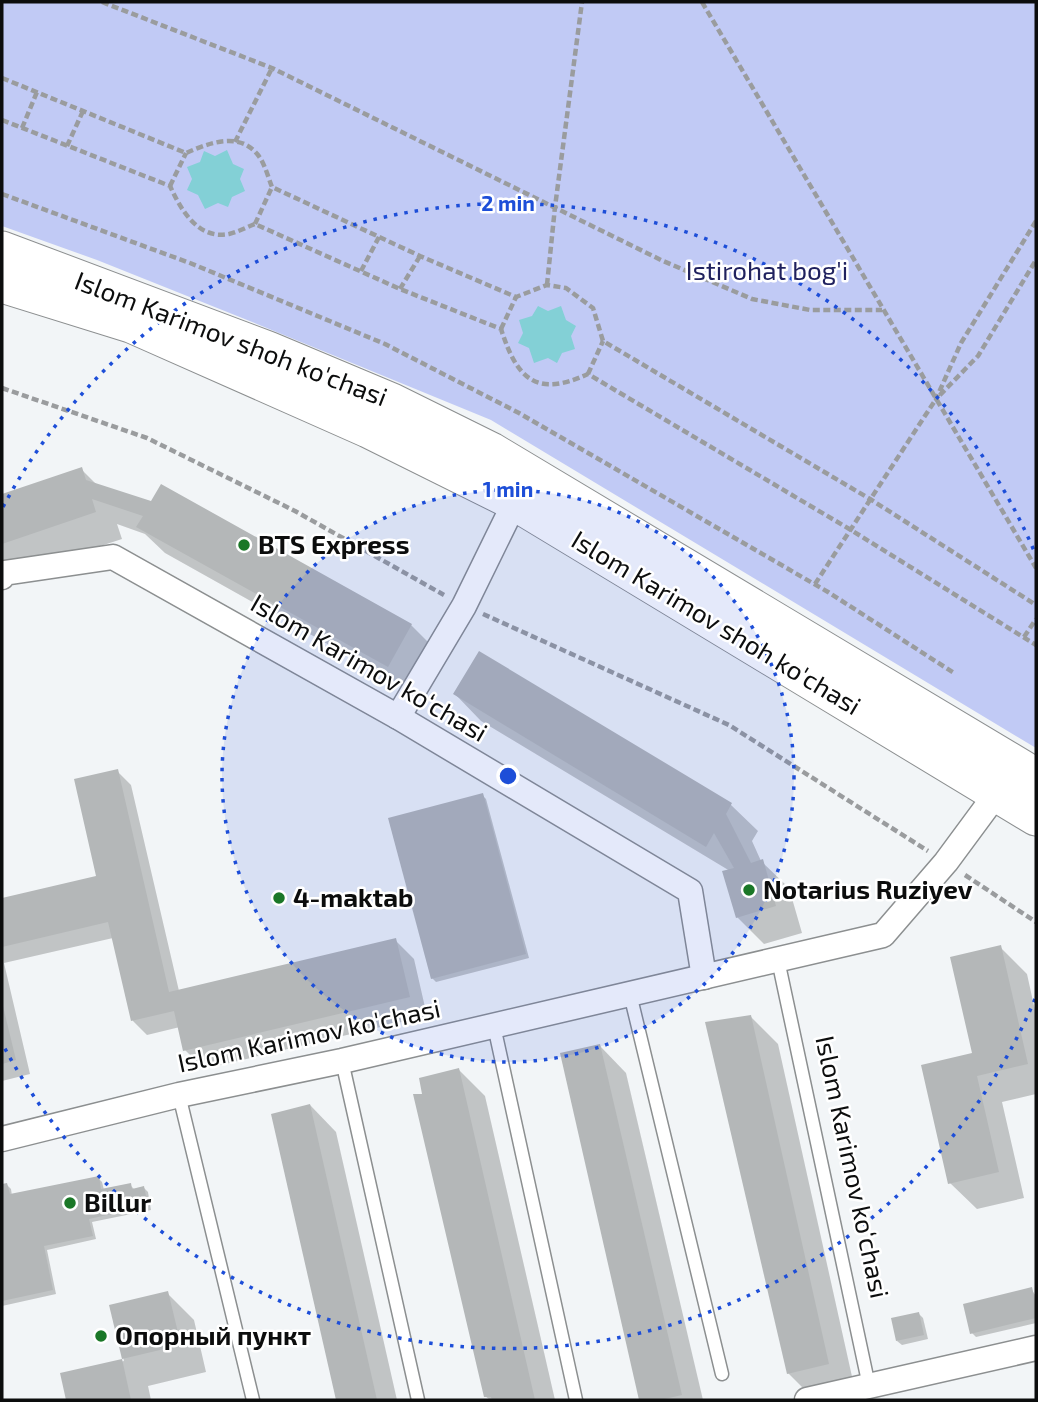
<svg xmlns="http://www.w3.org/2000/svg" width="1038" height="1402" font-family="'Exo 2',sans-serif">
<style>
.green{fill:#c1caf5}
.water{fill:#83d0d6}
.shadow{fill:#0003}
.building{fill:#b4b7b8}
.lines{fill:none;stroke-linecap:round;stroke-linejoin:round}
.lane-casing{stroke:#8c8f90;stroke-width:15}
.street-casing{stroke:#8c8f90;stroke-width:27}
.secondary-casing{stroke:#8c8f90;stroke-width:39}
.path{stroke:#9a9c9e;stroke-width:4.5;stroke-dasharray:7 3.5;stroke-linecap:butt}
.lane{stroke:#fff;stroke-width:12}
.street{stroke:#fff;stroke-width:24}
.secondary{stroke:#fff;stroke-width:37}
.ring{fill:none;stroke:#1d4ed8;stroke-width:3.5;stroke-dasharray:3.5 7}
.poi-dot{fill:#1a7727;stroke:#fff;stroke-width:2.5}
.labels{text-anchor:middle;stroke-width:5;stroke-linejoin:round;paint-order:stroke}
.park-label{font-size:26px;fill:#1f215e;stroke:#fff}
.street-label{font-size:26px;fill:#0c0d0d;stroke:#fff}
.poi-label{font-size:26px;font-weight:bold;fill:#0c0d0d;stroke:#fff;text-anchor:start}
.centre{fill:#1d4ed8;stroke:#fff;stroke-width:3.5}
.ring-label{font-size:21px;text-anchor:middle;font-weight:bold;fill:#1d4ed8;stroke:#fff;stroke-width:5;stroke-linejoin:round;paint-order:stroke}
</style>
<rect width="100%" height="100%" fill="#f2f5f7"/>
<!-- green -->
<path class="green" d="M2,2h1034v746l-545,-328 -234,-96 -160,-64 -95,-34z"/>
<!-- water -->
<g class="water">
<path d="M227,150l6,14 11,5 -4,10 5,12 -13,6 -4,10 -10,-4 -13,6 -7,-14 -11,-5 5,-11 -5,-12 13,-5 4,-11 11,5z"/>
<path d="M538,306l10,5 13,-5 5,14 10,6 -5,10 4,13 -13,4 -5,10 -9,-5 -14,5 -5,-15 -11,-5 5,-10 -4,-13 13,-4z"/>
</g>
<!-- shadow -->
<g class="shadow">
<path d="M81,469l16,16 314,140 27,27 -23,41 -250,-140 -20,-19 -28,-10 5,15 -120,39v-82z"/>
<path d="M480,653l251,152 27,26 -6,10 9,20 28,27 13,45 -38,11 -27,-27 -7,-46 -249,-150 -26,-27z"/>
<path d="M117,771l14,14 48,206 216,-51 19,19 13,57 -223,53 -19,-19 -5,-23 -33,8 -14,-14 -20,-83 -109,25 26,111 -28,7v-181l96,-22z"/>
<path d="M482,795l4,4 43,159 -93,24 -4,-4z"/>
<path d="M1000,947l27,27 9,41v79l-34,8 22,96 -47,11 -27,-26 24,-128z"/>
<path d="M751,1017l27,27 77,346 -40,10 -27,-27z"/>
<path d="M600,1046l26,27 77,327h-62l-78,-346z"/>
<path d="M459,1070l26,26 70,304h-65l-5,-4 -61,-301z"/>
<path d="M310,1105l26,27 61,268h-60l-64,-285z"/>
<path d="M98,1178l4,4 2,8 26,-5 5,5 9,-2 4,4 3,18 -59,12 4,17 -49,11 9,44 -54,12v-120l5,-1 4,4 1,7z"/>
<path d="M1031,1289l5,7v27l-60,14 -4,-4z"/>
<path d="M167,1293l27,27 12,52 -58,14 3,14h-83l-6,-25 62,-14 -12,-55z"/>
<path d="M919,1314l4,4 5,21 -26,6 -5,-4z"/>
</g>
<!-- building -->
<g class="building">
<path d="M82,467l4,13 65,21 10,-17 251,140 -24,43 -252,-140 7,-11 -51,-17 4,13 -94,32v-50z"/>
<path d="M479,651l253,152 -6,11 25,49 12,-4 13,47 -40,12 -14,-47 12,-3 -20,-35 -8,14 -253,-153z"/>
<path d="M118,769l51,223 227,-54 14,59 -227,54 -9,-40 -43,10 -23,-99 -106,25v-49l94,-22 -22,-97z"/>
<path d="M483,793l43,161 -95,25 -43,-161z"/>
<path d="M1001,945l27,119 -51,12 22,96 -51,12 -27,-119 51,-12 -22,-96z"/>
<path d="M2,1002l14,58 -14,4z"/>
<path d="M751,1015l78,349 -42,10 -82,-352z"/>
<path d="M600,1044l82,351 -22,5h-21l-79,-347z"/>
<path d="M459,1068l76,332h-43l-1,-3h-7l-71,-303h9l-3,-16z"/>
<path d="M310,1104l67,296h-41l-65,-286z"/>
<path d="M99,1176l2,13 30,-6 1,6 12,-3 4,20 -59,13 4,17 -49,10 9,44 -51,11v-117l5,-1 3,11z"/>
<path d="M1032,1287l4,18v13l-66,16 -7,-30z"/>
<path d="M168,1291l13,54 -59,14 -13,-54z"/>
<path d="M919,1312l5,23 -28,6 -5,-23z"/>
<path d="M122,1359l9,41h-65l-6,-27z"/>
</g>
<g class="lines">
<defs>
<g id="lane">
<path d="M778,960l91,426"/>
<path d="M630,994l92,380"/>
<path d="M494,1026l82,374"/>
<path d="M342,1061l76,339"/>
<path d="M179,1095l74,305"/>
</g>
<g id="street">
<path d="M2,577l2,-4 109,-16 285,160 292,174 14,86"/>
<path d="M398,717l66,-111 51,-104"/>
<path d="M2,1139l177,-44 163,-34 541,-126 63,-73 51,-69"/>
<path d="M807,1400l229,-52"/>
</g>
<g id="secondary">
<path d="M2,250l266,100 124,52 99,49 545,326"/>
<path d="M2,284l129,40 237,105 147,73 521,315"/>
</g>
</defs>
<!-- lane casing -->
<use href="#lane" class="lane-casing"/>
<!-- street casing -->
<use href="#street" class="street-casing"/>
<!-- secondary casing -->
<use href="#secondary" class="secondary-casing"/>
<!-- path -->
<g class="path">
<path d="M102,2l170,66 389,192 91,39 58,11h72"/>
<path d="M702,2l334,566"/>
<path d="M2,78l184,75c23,-10 53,-22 72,2 7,9 10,22 14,32l148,69 96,41 31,-12 19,3 27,20 10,33 267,158 166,106"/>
<path d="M2,120l168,66c11,24 28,54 59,48 9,-2 18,-7 26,-10l145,65 101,40c16,50 35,69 87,45l263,156 185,115"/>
<path d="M22,128l15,-36"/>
<path d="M235,142l37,-74"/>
<path d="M67,146l16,-35"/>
<path d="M170,186l16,-33"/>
<path d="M2,194l188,69 195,81 134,69 309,179 126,81"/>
<path d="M1036,221l-75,122 -25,56 42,-43 58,-96"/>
<path d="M255,224l17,-37"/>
<path d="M361,271l18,-34"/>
<path d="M547,285l8,-78 27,-205"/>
<path d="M400,289l20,-33"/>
<path d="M501,329l15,-32"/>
<path d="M588,374l15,-33"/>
<path d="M2,388l145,50 148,73 149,84"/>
<path d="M815,584l121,-185"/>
<path d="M483,614l246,111 199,126"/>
<path d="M1024,637l12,-18"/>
<path d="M965,875l71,47"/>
</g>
<!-- lane -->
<use href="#lane" class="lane"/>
<!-- street -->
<use href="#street" class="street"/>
<!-- secondary -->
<use href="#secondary" class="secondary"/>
</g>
<!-- distance rings -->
<circle cx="508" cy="776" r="286" fill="#1d4ed8" fill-opacity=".12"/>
<g class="ring">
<circle cx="508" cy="776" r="286"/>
<path d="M1035 999A572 572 0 0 1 3 1045M3 507A572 572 0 0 1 1035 553"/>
</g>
<!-- markers -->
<g class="poi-dot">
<circle cx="244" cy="545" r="7"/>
<circle cx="749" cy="890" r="7"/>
<circle cx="279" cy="898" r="7"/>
<circle cx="70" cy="1203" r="7"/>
<circle cx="101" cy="1336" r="7"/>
</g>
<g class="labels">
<!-- park labels -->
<g class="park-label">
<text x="767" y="280">Istirohat bog'i</text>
</g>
<!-- street labels -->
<g class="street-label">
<text transform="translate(231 339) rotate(21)" y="9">Islom Karimov shoh ko'chasi</text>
<text transform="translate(716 623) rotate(31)" y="9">Islom Karimov shoh ko'chasi</text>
<text transform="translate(369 668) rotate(30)" y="9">Islom Karimov ko‘chasi</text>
<text transform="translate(309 1036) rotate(-12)" y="9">Islom Karimov ko'chasi</text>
<text transform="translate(852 1167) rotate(78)" y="9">Islom Karimov ko‘chasi</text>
</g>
<!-- poi labels -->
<g class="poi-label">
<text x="258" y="554">BTS Express</text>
<text x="763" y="899">Notarius Ruziyev</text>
<text x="293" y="907">4-maktab</text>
<text x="84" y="1212">Billur</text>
<text x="115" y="1345">Опорный пункт</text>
</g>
</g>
<circle cx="508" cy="776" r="10" class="centre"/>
<g class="ring-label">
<text x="508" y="211">2 min</text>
<text x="508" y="497">1 min</text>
</g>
<!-- border -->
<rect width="1038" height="1402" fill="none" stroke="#0c0d0d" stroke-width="7"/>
</svg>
